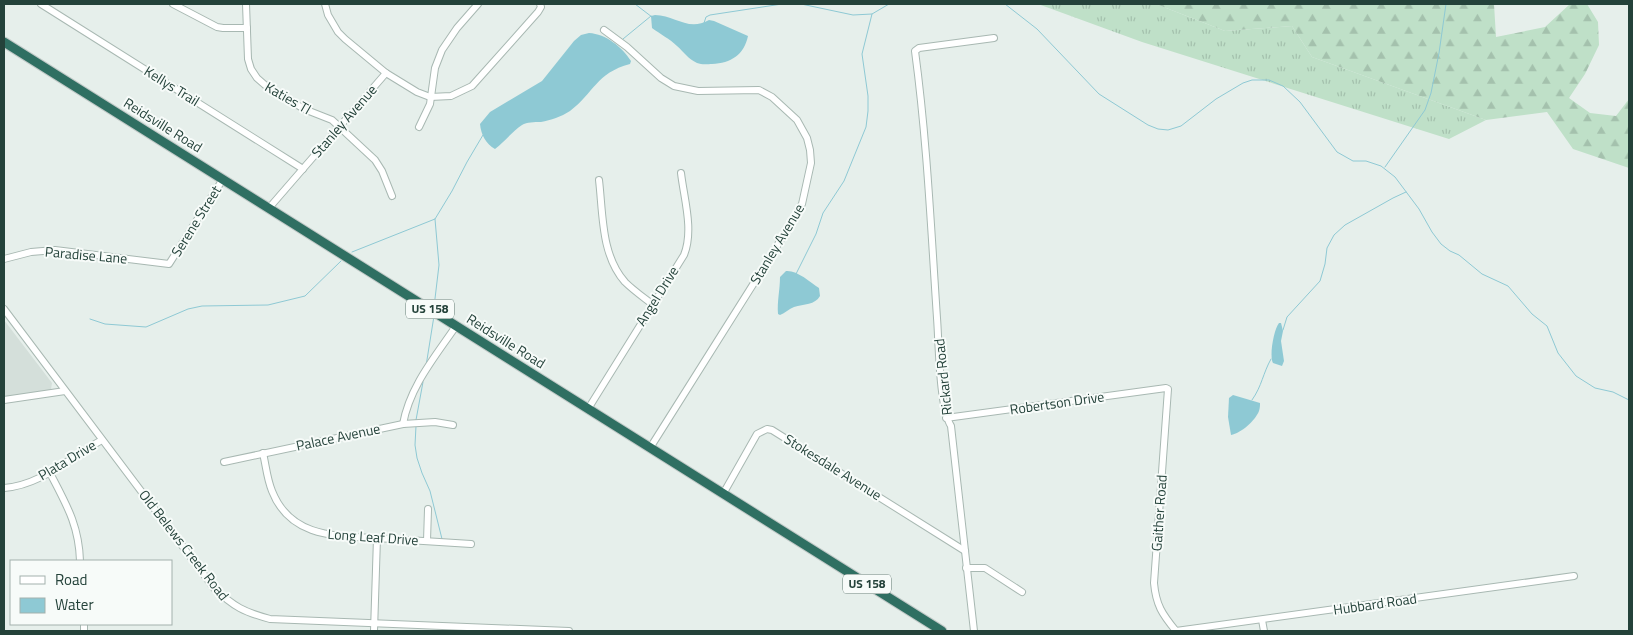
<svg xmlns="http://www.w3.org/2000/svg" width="1633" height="635" font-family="'Titillium Web',sans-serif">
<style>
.built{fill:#d4dfda}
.grass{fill:url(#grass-tufts)}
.forest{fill:url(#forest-firs)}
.water{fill:#8ec9d4}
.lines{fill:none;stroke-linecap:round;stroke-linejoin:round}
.stream{stroke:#8ec9d4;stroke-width:1}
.minor-casing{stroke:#a8b8b2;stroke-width:8}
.highway-casing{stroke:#c2cac8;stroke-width:11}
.minor{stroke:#fff;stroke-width:6}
.highway{stroke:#2f6f62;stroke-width:9}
.labels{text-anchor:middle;stroke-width:4;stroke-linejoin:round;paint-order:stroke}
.shield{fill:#f7fbf9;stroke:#637a73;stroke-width:1}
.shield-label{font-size:12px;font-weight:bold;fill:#24423a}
.street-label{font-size:14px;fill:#24423a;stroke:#f7fbf9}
</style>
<defs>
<pattern id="grass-tufts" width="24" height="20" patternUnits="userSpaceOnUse" patternTransform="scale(1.25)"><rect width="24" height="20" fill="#bfe0c8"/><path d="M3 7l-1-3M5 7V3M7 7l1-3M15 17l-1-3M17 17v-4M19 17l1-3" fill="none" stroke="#a4c1ad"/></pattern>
<pattern id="forest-firs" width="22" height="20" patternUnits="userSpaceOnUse" patternTransform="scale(1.25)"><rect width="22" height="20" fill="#bfe0c8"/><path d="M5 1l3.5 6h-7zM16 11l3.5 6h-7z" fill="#a4c1ad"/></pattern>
</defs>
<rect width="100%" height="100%" fill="#e6efeb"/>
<!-- built -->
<path class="built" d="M4,320l48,63 -1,6 -4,4 -43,5z"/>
<!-- grass -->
<path class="grass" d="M1038,4h118l69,27 67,-5 20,31 174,63 -37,19 -307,-97z"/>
<!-- forest -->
<path class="forest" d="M1156,4h338l2,33 49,-10 25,-23h17l11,18 1,23 -14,29 -16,24 21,15 26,3 13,-17v69l-56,-19 -26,-37 -61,8 -174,-63 -20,-31 -67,5z"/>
<!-- water -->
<g class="water">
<path d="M655,15c20,0 33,17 54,5l5,1 34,15c-4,19 -17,27 -36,28 -4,0 -10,1 -15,-1 -9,-4 -13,-11 -20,-17 -7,-7 -17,-12 -25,-18l-1,-12z"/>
<path d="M589,33c17,1 33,14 42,28l-1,3c-34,9 -36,29 -60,47 -9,6 -19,9 -29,11 -7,0 -14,0 -19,3 -9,6 -18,17 -27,24 -9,-5 -14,-14 -15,-25l10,-12 52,-31 32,-40 7,-6z"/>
<path d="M786,271c11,-1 24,11 33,17l1,8c-5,9 -16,8 -26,11 -5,2 -9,6 -14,8l-2,-1c-1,-13 2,-24 2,-37z"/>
<path d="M1279,323h2l2,8 -2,10 3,20 -2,5 -9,-3c-4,-7 1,-34 6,-40z"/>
<path d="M1233,395l27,8c0,2 0,5 -1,8 -4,10 -18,22 -28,24l-3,-18 1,-19z"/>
</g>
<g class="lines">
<!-- stream -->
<g class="stream">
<path d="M635,4l17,13"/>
<path d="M801,4l52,11 19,-1 17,-10"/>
<path d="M1005,4l32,25 62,65 49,31 10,4 10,1 13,-4 35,-27 27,-16 9,-3h17l14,6 17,16 37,50 16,9h13l15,5 14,11 24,32 13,23 9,12 9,7 9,4 23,19 26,12 24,28 15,12 11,27 18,23 19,12 18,4 16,8"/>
<path d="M704,23l2,-6 4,-2 72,-11"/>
<path d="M623,39l28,-23"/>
<path d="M1385,167l40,-57 6,-17 8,-40 7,-49"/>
<path d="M352,252l83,-33 17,-28 15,-29 16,-27"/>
<path d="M796,274l20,-40 7,-21 21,-32 22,-54 2,-16v-15l-6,-42 10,-40"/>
<path d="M434,307l5,-42 -4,-46"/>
<path d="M90,319l15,5 41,3 42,-18 14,-3 66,-1 37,-9 36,-35"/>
<path d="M1283,330l4,-13 33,-36 5,-17 2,-16 7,-13 11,-10 48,-27 13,-6"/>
<path d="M426,366l8,-50"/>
<path d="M1252,400c10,-14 11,-27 19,-41"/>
<path d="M416,420l7,-38"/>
<path d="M416,426l-1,19 2,13 5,15 8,18 12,48"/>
</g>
<defs>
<g id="minor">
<path d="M41,4l262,165"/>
<path d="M173,4l44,23 6,1h24"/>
<path d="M246,4l2,55 3,10 6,9 8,7 39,24 28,11 43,40 7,11 10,25"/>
<path d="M325,4l3,11 10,17 7,7 41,34 31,19 13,5 21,-1 21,-10 66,-74 3,-5 -1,-3"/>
<path d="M604,30l23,17 34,31 13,8 24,5 61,-1 13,7 25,23 10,18 3,12 1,13 -9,41 -31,52 -121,192"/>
<path d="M419,127l11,-23 5,-36 7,-18 15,-22 21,-24"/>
<path d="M599,180c4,34 2,75 26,102 8,8 18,15 27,22"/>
<path d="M269,208l117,-135"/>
<path d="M4,259l27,-7 24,-2 114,14 54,-85"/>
<path d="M4,309l210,279c20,19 30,24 56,31l299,12"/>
<path d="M4,400l61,-9"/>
<path d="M588,409l96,-154c10,-25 0,-56 -3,-82"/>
<path d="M946,418l220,-30 2,1 -14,194c2,22 8,31 22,48l398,-55"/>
<path d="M403,424c7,-38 32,-67 53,-98"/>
<path d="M263,453c3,13 4,26 9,38 18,46 62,45 104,47 31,2 63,4 95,6"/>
<path d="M224,462l179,-38 32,-2 18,3"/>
<path d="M50,473c16,31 29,52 30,88"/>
<path d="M4,488c38,-3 66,-31 98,-48"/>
<path d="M723,494l34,-60 10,-5 5,1 193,121"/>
<path d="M427,541l1,-32"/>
<path d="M966,568h19l37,24"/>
<path d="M1262,620l2,11"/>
<path d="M84,624v7"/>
<path d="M374,631l3,-93"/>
<path d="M974,631l-23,-205c-12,-19 -12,-83 -14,-108 -6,-89 -10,-178 -22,-267l4,-3 75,-10"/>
</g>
<path id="highway" d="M4,42l938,589"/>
</defs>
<!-- minor casing -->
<use href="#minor" class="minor-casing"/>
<!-- highway casing -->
<use href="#highway" class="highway-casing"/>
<!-- minor -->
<use href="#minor" class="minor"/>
<!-- highway -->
<use href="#highway" class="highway"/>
</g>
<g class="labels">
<!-- shield labels -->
<g class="shield">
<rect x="406" y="299.5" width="48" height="19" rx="4"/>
<rect x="843" y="574.5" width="48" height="19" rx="4"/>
</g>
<g class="shield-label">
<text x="430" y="313">US 158</text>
<text x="867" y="588">US 158</text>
</g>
<!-- street labels -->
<g class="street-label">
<text transform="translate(172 86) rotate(32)" y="5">Kellys Trail</text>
<text transform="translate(288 98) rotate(30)" y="5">Katies Tl</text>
<text transform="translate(344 121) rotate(-49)" y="5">Stanley Avenue</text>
<text transform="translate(163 125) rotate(32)" y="5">Reidsville Road</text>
<text transform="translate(196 221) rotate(-58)" y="5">Serene Street</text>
<text transform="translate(777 244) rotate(-59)" y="5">Stanley Avenue</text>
<text transform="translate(86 255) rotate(5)" y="5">Paradise Lane</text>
<text transform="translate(657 296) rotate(-58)" y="5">Angel Drive</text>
<text transform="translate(506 341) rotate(32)" y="5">Reidsville Road</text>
<text transform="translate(943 377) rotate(-96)" y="5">Rickard Road</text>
<text transform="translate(1057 403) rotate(-8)" y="5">Robertson Drive</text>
<text transform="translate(338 437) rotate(-12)" y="5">Palace Avenue</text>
<text transform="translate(67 460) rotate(-31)" y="5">Plata Drive</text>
<text transform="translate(833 467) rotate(32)" y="5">Stokesdale Avenue</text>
<text transform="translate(1159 513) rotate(-86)" y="5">Gaither Road</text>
<text transform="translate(373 537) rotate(4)" y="5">Long Leaf Drive</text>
<text transform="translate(184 545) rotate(52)" y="5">Old Belews Creek Road</text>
<text transform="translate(1375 604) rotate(-8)" y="5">Hubbard Road</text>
</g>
</g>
<!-- border -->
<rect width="1633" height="635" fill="none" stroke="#24423a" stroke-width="10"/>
<!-- legend -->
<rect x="10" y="560" width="162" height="65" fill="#f7fbf9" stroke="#a3b1ad"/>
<rect x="20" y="576" width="25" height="8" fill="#ffffff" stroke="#a3b1ad"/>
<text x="55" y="585" font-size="15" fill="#24423a">Road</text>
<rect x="20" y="598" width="25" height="15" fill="#8ec9d4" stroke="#a3b1ad"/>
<text x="55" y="610" font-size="15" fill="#24423a">Water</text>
</svg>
